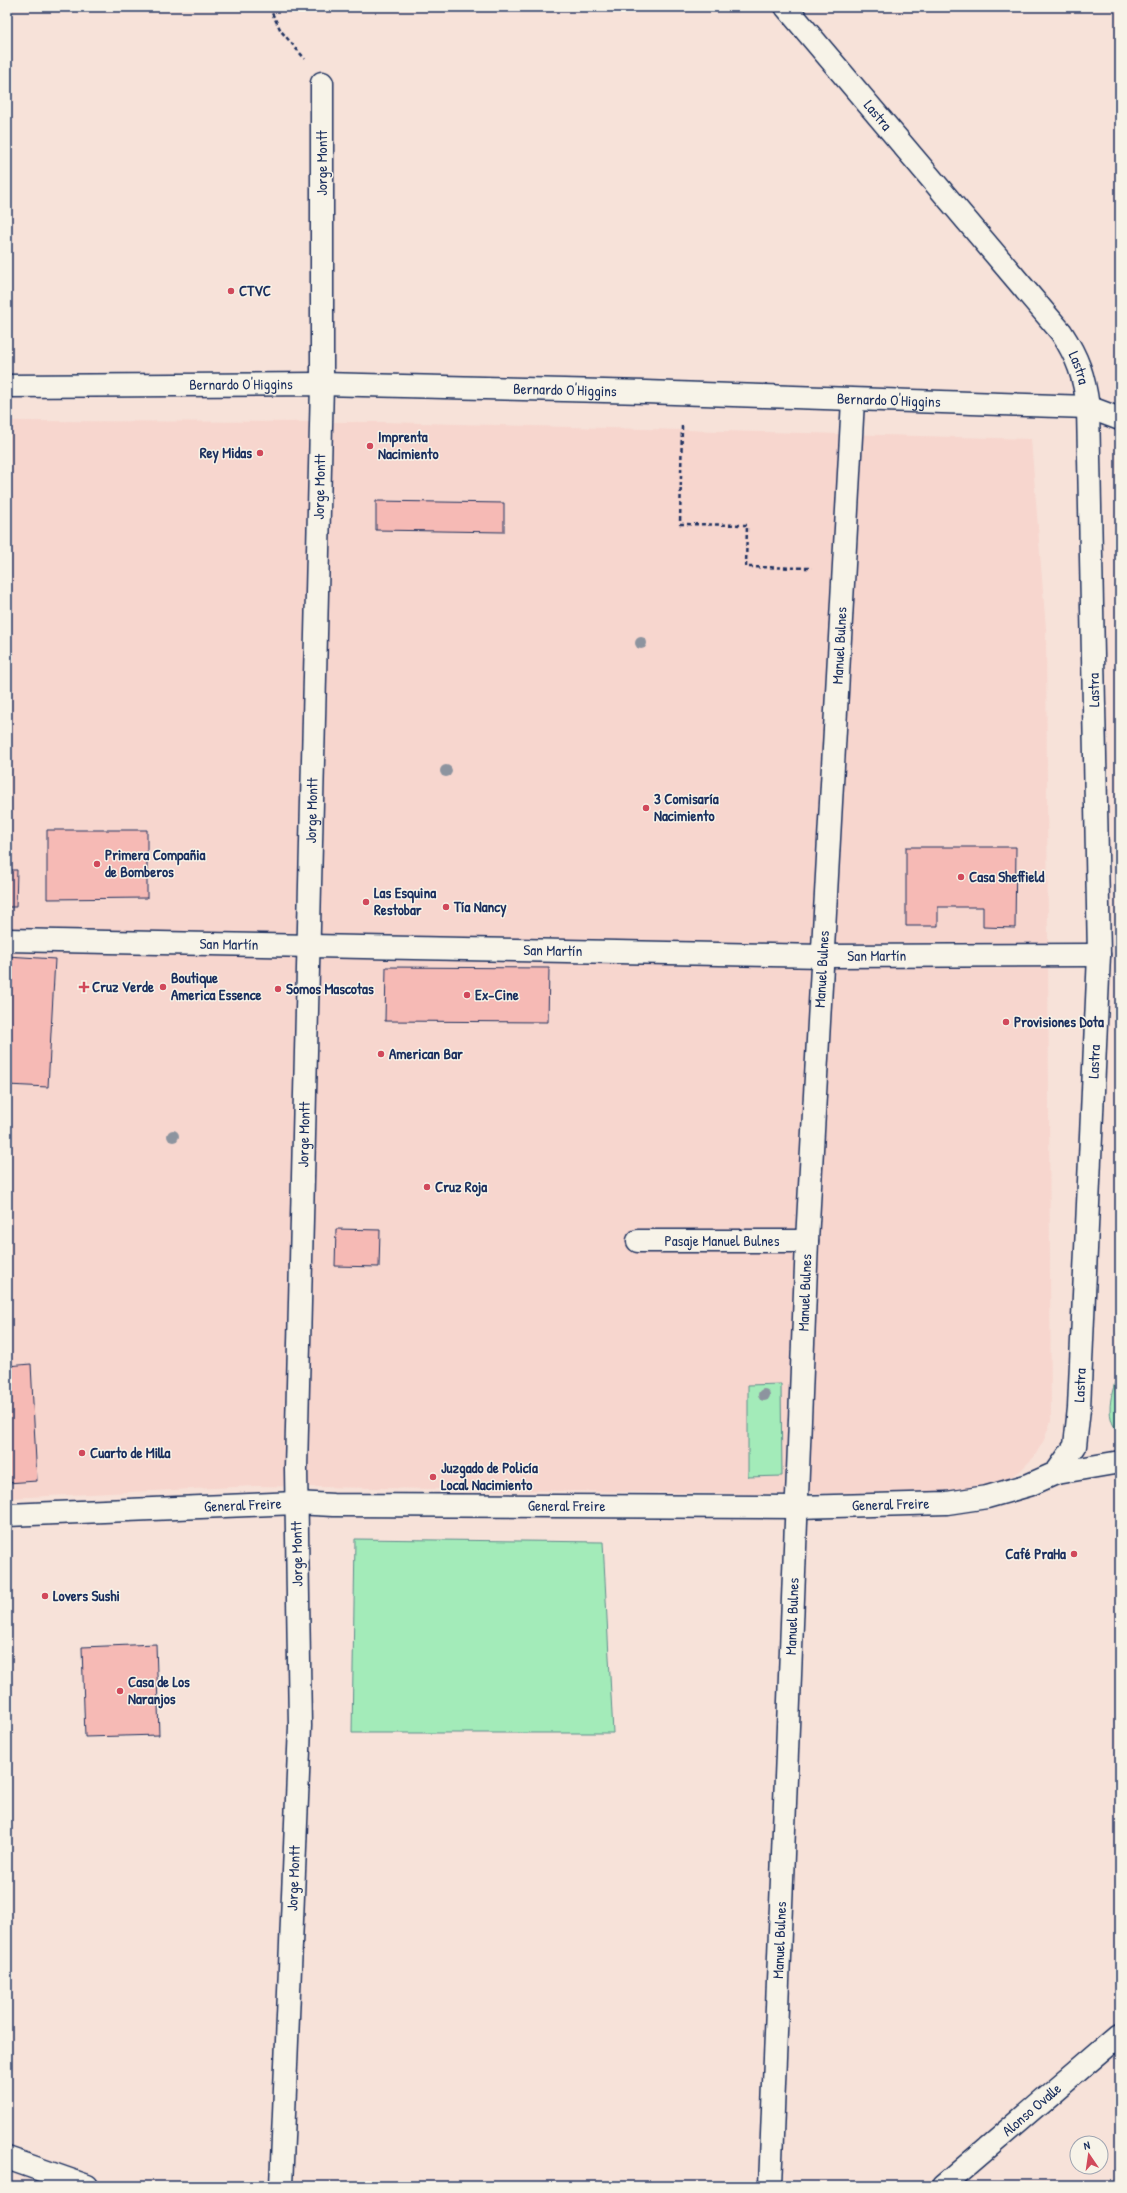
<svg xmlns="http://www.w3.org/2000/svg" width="1127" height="2193" font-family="'Patrick Hand',sans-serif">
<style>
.built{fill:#f7d6ce}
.green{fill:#a3ebb9;stroke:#5f8d8c}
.building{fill:#f6bab5;stroke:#1b2f5e}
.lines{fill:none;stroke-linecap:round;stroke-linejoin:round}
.street-casing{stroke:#1b2f5e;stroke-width:25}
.secondary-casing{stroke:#1b2f5e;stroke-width:25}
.path{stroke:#1b2f5e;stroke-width:2.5;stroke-dasharray:4 3;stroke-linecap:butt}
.street{stroke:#f7f3e8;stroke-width:22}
.secondary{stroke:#f7f3e8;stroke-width:22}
.tree{fill:#8d949f}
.poi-dot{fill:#d1495b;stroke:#f7f3e8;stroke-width:1.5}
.labels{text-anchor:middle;stroke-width:3;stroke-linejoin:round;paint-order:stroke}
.street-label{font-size:15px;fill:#1b2f5e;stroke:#f7f3e8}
.poi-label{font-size:15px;font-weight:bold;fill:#1b2f5e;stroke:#f7f3e8;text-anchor:start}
</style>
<rect width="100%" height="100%" fill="#f7e2d9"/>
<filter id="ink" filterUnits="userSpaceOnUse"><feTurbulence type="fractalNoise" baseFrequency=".025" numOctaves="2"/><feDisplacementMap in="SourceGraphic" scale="8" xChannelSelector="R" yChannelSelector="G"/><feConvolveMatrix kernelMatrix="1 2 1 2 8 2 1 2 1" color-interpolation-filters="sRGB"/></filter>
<g filter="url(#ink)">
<!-- built -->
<path class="built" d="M7,421l376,1 648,17 15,190 5,792 -7,19 -10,17 -14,14 -17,11 -40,9 -205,3 -503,-8 -248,12z"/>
<!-- green -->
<g class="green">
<path d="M1120,1366v68c-19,-18 -6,-47 0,-68z"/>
<path d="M781,1384l1,92 -34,1v-92z"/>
<path d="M355,1539l248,3 10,191h-261z"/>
</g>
<!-- building -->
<g class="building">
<path d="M376,501l128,2v29l-128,-2z"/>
<path d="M47,830h100v68l-100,1z"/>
<path d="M906,847h110l-1,81 -32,-1v-20h-45v19h-32z"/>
<path d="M7,870h10l-1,37h-9z"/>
<path d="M7,956l48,3 -7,128 -41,-2z"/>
<path d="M386,967l163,1 -1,54 -163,-1z"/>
<path d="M336,1229l44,1 -1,37 -44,-1z"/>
<path d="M31,1364l6,117 -30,2v-117z"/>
<path d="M156,1644l3,91 -74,2 -3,-90z"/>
</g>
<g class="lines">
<defs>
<g id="street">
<path id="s1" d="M786,7l275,325c17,26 23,44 27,75"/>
<path id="s2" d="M638,1241h169"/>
<path d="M1056,1473l64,-11"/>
<path d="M7,2158l80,28"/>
<path id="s3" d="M281,2186l19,-460 -4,-257 26,-1085v-301"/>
<path id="s4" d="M770,2186l37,-945 46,-841"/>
<path id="s5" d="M943,2186l177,-152"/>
</g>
<g id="secondary">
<path id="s6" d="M7,386l315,-2 323,8 443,15 32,12"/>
<path id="s7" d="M7,940l817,16 275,-1"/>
<path id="s8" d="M7,1515l289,-12 37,2 464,2 150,-4 40,-6 42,-12 27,-12 19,-27 4,-38 20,-453 -11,-548"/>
</g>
</defs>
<!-- street casing -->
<use href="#street" class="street-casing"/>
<!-- secondary casing -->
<use href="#secondary" class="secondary-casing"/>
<!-- path -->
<g class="path">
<path d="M269,7l12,24 24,28"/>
<path d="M682,426l-2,98 67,1 -1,42 66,1"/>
</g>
<!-- street -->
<use href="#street" class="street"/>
<!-- secondary -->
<use href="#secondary" class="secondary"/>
</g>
<!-- trees -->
<g class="tree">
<circle cx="641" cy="643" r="6"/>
<circle cx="446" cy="771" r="6"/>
<circle cx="173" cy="1136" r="6"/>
<circle cx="764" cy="1395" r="6"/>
</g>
</g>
<!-- markers -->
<g class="poi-dot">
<circle cx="231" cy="291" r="4"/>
<circle cx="370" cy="446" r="4"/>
<circle cx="260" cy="453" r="4"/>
<circle cx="646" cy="808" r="4"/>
<circle cx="97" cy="864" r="4"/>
<circle cx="961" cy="877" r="4"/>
<circle cx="366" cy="902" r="4"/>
<circle cx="446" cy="907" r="4"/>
<path d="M82 981h4v4h4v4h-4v4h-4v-4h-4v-4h4z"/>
<circle cx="163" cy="987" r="4"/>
<circle cx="278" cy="989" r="4"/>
<circle cx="467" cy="995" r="4"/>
<circle cx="1006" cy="1022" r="4"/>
<circle cx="381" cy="1054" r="4"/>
<circle cx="427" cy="1187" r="4"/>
<circle cx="82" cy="1453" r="4"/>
<circle cx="433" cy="1477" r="4"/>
<circle cx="1074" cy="1554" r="4"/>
<circle cx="45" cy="1596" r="4"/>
<circle cx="120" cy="1691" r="4"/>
</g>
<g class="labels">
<!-- street labels -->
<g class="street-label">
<text dy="5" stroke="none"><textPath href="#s1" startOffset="142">Lastra</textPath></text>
<text transform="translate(322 163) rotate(-90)" y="5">Jorge Montt</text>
<text dy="5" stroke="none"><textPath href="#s1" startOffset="466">Lastra</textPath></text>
<text dy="5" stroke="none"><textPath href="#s6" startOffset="234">Bernardo O'Higgins</textPath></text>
<text dy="5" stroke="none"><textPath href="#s6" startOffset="558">Bernardo O'Higgins</textPath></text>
<text dy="5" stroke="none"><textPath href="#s6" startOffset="882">Bernardo O'Higgins</textPath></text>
<text dy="5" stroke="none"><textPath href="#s3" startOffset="1700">Jorge Montt</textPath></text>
<text dy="5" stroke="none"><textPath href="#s4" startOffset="1542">Manuel Bulnes</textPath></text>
<text transform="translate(1094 690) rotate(-91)" y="5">Lastra</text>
<text dy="5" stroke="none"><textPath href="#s3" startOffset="1376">Jorge Montt</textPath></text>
<text dy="5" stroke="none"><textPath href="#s7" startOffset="222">San Martín</textPath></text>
<text dy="5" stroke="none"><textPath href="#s7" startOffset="546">San Martín</textPath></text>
<text dy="5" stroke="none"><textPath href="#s7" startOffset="870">San Martín</textPath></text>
<text dy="5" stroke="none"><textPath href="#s4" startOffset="1218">Manuel Bulnes</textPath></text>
<text dy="5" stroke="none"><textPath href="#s8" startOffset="1472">Lastra</textPath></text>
<text dy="5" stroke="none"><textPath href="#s3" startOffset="1052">Jorge Montt</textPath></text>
<text dy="5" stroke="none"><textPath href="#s2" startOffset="84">Pasaje Manuel Bulnes</textPath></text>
<text dy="5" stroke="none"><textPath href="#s4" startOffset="894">Manuel Bulnes</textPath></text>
<text dy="5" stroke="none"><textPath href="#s8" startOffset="1148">Lastra</textPath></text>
<text dy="5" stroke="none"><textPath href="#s8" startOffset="884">General Freire</textPath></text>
<text dy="5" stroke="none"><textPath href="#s8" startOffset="236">General Freire</textPath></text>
<text dy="5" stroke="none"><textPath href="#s8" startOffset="560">General Freire</textPath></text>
<text transform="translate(297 1554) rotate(-91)" y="5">Jorge Montt</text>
<text dy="5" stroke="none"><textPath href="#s4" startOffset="570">Manuel Bulnes</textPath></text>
<text dy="5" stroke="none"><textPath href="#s3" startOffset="308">Jorge Montt</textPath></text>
<text dy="5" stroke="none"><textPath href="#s4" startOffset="246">Manuel Bulnes</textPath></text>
<text dy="5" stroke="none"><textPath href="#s5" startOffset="117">Alonso Ovalle</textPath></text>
</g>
<!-- poi labels -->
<g class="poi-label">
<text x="239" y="296">CTVC</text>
<text x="378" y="442">Imprenta<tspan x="378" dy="17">Nacimiento</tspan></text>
<text x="252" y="458" text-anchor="end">Rey Midas</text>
<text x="654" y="804">3 Comisaría<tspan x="654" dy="17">Nacimiento</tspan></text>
<text x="105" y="860">Primera Compañia<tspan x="105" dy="17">de Bomberos</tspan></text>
<text x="969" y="882">Casa Sheffield</text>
<text x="374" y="898">Las Esquina<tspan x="374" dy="17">Restobar</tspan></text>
<text x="454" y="912">Tía Nancy</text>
<text x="171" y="983">Boutique<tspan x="171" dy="17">America Essence</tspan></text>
<text x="92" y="992">Cruz Verde</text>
<text x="286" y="994">Somos Mascotas</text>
<text x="475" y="1000">Ex-Cine</text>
<text x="1014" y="1027">Provisiones Dota</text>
<text x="389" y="1059">American Bar</text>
<text x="435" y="1192">Cruz Roja</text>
<text x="90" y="1458">Cuarto de Milla</text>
<text x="441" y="1473">Juzgado de Policía<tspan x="441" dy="17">Local Nacimiento</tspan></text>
<text x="1066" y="1559" text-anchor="end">Café PraHa</text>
<text x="53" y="1601">Lovers Sushi</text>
<text x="128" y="1687">Casa de Los<tspan x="128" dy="17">Naranjos</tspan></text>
</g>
</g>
<!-- margin -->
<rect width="1127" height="2193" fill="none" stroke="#f7f3e8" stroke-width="24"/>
<rect x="12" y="12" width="1103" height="2169" fill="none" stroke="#1b2f5e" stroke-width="1.5" filter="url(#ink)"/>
<!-- north arrow -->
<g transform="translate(1089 2155) rotate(347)"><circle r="19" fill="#f7f3e8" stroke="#9fa5b1"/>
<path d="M0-3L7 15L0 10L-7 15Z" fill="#d1495b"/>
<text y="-6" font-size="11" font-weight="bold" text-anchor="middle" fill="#1b2f5e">N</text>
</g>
</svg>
